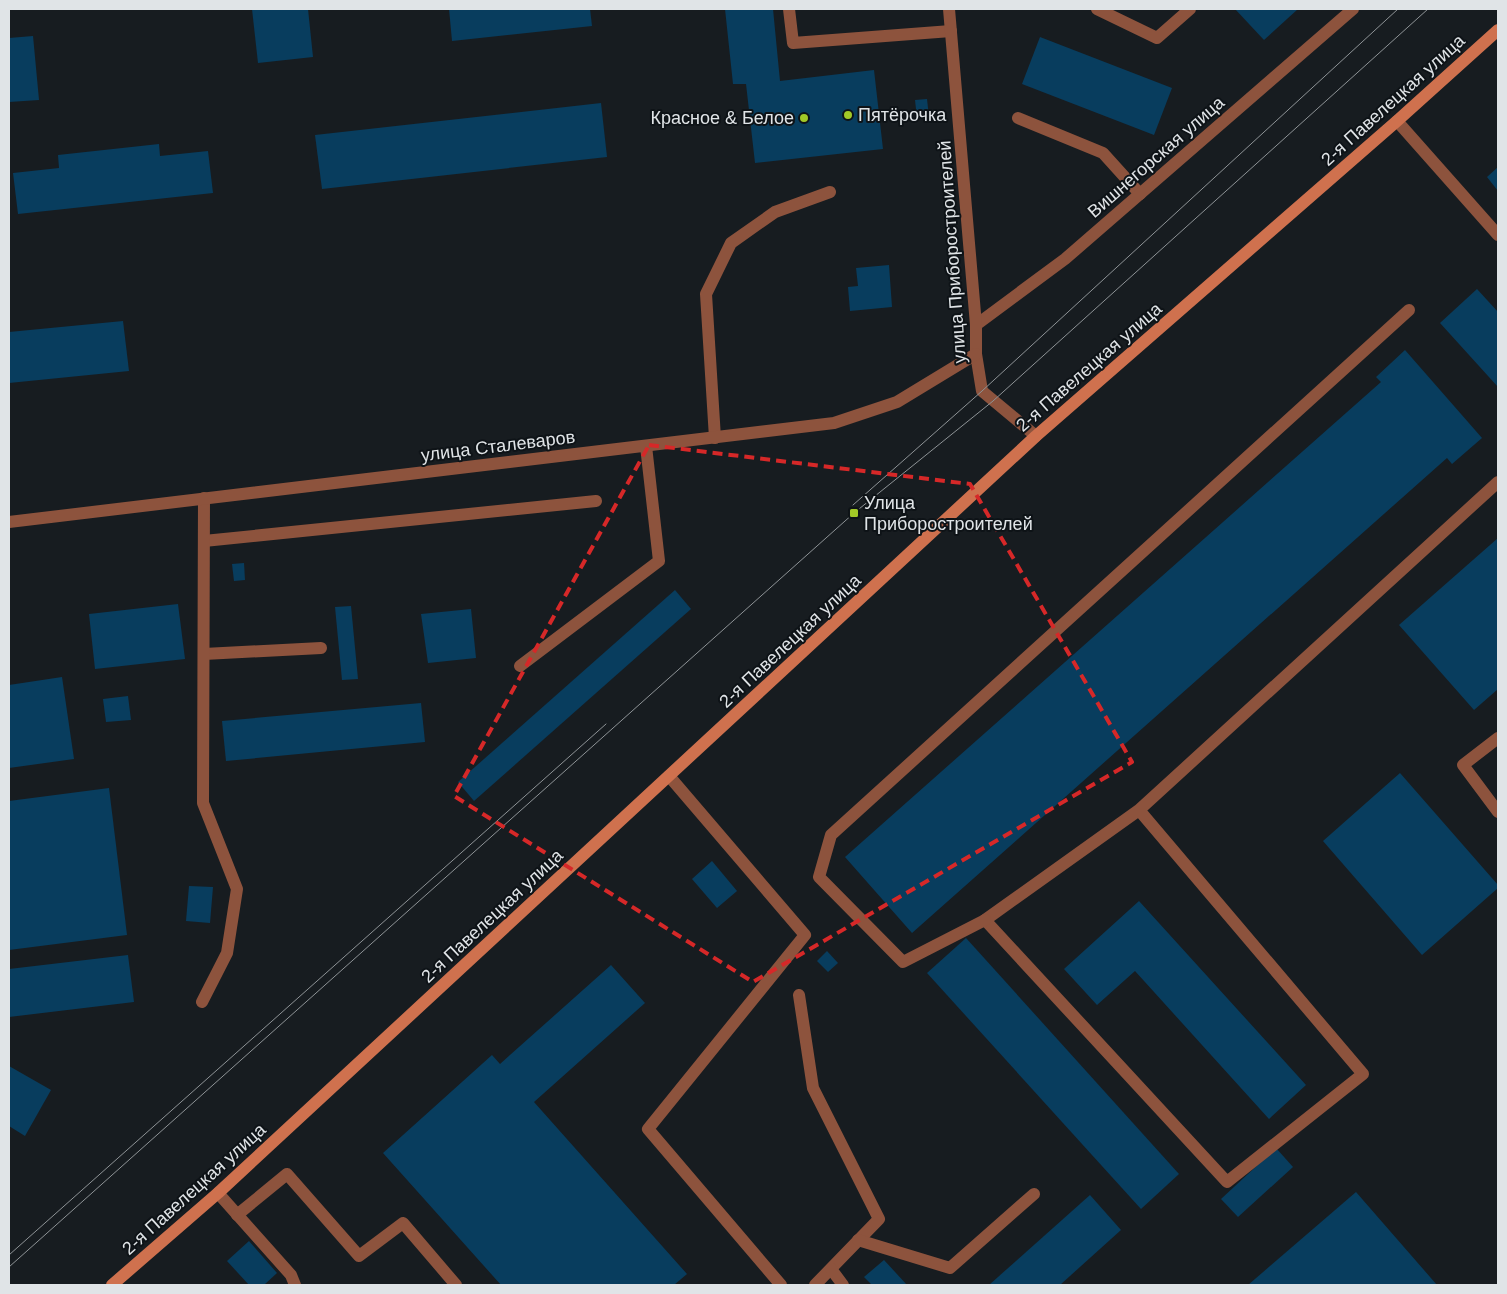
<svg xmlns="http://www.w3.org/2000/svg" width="1507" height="1294" font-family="Helvetica,sans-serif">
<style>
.building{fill:#083d5e}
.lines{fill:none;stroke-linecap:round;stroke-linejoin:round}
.service{stroke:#8d533d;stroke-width:12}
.minor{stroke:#8d533d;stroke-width:12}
.tertiary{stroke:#8d533d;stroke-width:12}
.secondary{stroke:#cf714e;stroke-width:12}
.tram{stroke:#8e9396;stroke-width:1}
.marked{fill:none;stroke:#d62828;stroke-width:4;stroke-dasharray:10 6;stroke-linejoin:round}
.poi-dot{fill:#a2c927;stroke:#0e1317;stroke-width:2}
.labels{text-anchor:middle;stroke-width:4;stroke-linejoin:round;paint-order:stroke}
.street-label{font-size:18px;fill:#e0e4e7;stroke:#0e1317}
.poi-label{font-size:18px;fill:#e0e4e7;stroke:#0e1317;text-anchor:start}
</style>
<rect width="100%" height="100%" fill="#171c20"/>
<!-- building -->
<g class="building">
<path d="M252,9h56l5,48 -55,6z"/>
<path d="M449,9h141l2,17 -140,15z"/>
<path d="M725,9h48l7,72 94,-11 9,79 -128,14 -9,-79h-13z"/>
<path d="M1235,9h63l-34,31z"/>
<path d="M33,36l6,64 -30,2v-64z"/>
<path d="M1040,37l132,51 -18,47 -132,-51z"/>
<path d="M927,99l2,18 -12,1 -2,-18z"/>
<path d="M601,103l6,54 -285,32 -7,-54z"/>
<path d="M159,144l1,12 48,-5 5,42 -195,21 -5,-41 46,-5 -1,-13z"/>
<path d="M1498,167v24l-11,-14z"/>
<path d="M889,265l3,42 -42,4 -2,-24 10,-1 -2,-18z"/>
<path d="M1477,289l21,23v75l-58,-64z"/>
<path d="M123,321l6,50 -120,12v-51z"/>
<path d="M1405,350l77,88 -30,26 -5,-6 -535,475 -67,-76 536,-475 -5,-5z"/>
<path d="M1498,538v151l-24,21 -75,-85z"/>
<path d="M244,563l1,17 -11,1 -2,-17z"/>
<path d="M675,590l16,19 -217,192 -16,-19z"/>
<path d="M178,604l7,55 -90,10 -6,-55z"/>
<path d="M351,606l7,73 -16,1 -7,-73z"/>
<path d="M471,609l5,49 -48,5 -7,-49z"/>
<path d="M62,677l12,82 -65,9v-83z"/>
<path d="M128,696l3,24 -25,2 -3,-23z"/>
<path d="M421,703l4,39 -199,19 -4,-40z"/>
<path d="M1400,773l98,112v3l-76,67 -99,-114z"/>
<path d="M109,788l18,147 -118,15v-149z"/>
<path d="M712,861l25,30 -20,17 -25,-29z"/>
<path d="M189,886l24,1 -3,36 -24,-2z"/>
<path d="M1139,901l167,184 -37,34 -134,-148 -38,34 -33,-36z"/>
<path d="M966,938l213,236 -38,35 -214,-236z"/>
<path d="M827,951l11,12 -10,9 -11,-11z"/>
<path d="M128,955l6,47 -125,15v-48z"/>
<path d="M611,965l34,38 -111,99 153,172 -13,11h-173l-118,-132 109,-98 8,9z"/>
<path d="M9,1066l42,24 -26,46 -16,-10z"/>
<path d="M1276,1148l17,19 -55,50 -17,-18z"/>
<path d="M1356,1192l81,93h-189z"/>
<path d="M1090,1195l31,35 -61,55h-71z"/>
<path d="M249,1241l28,32 -13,12h-15l-22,-24z"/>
<path d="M884,1260l23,25h-35l-8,-8z"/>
</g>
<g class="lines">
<!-- service -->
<g class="service">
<path d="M789,9l4,34 158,-12"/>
<path d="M1097,9l60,29 33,-29"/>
<path d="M1018,118l85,35 37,41"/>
<path d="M1397,121l101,114"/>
<path d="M715,438l-9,-144 25,-51 44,-31 55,-20"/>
<path d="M204,541l392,-40"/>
<path d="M204,654l117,-6"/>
<path d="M520,666l139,-105 -13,-115"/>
<path d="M1498,738l-35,27 35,47"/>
<path d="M669,776l136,159 -157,194 133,156"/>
<path d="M1139,810l224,264 -136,108 -242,-262 154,-110 359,-328"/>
<path d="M985,920l-82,42 -84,-85 12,-42 578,-525"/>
<path d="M799,995l14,93 66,131 -64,66"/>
<path d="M202,1002l25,-49 10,-64 -34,-86 1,-305"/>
<path d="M218,1193l73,82 4,10"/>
<path d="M237,1215l50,-41 72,82 44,-33 53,62"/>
<path d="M858,1240l92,28 84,-74"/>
<path d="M831,1269l12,16"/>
</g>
<!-- minor -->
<path class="minor" d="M976,325l89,-66 288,-250"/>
<!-- tertiary -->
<g class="tertiary">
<path d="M949,9l27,316v29l6,37 54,45"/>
<path d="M9,522l825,-99 63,-21 79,-48"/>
</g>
<!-- secondary -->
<path class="secondary" d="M112,1285l106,-92 818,-757 361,-315 101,-91"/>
<!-- tram -->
<g class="tram">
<path d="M853,505l129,-114 416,-382"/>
<path d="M9,1255l597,-531"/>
<path d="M9,1267l845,-754 139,-112 435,-392"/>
</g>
</g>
<!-- marked area -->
<path class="marked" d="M649,445l321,39 162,278 -379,220 -299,-186z"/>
<!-- markers -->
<g class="poi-dot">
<circle cx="848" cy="115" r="5"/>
<circle cx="804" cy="118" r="5"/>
<rect x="849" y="508" width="10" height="10" rx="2.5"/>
</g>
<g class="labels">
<!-- street labels -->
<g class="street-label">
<text transform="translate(1393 100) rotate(-42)" y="6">2-я Павелецкая улица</text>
<text transform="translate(1156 157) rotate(-41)" y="6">Вишнегорская улица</text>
<text transform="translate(952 252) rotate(-94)" y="6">улица Приборостроителей</text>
<text transform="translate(1089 367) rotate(-41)" y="6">2-я Павелецкая улица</text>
<text transform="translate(498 446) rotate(-7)" y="6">улица Сталеваров</text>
<text transform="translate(790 641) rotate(-43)" y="6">2-я Павелецкая улица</text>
<text transform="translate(492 916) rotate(-43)" y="6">2-я Павелецкая улица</text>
<text transform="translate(194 1189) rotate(-42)" y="6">2-я Павелецкая улица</text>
</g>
<!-- poi labels -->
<g class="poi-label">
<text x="858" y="121">Пятёрочка</text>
<text x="794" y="124" text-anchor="end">Красное &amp; Белое</text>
<text x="864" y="509">Улица<tspan x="864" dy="21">Приборостроителей</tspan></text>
</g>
</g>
<!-- border -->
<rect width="1507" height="1294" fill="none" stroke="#e0e4e7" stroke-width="20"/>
</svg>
